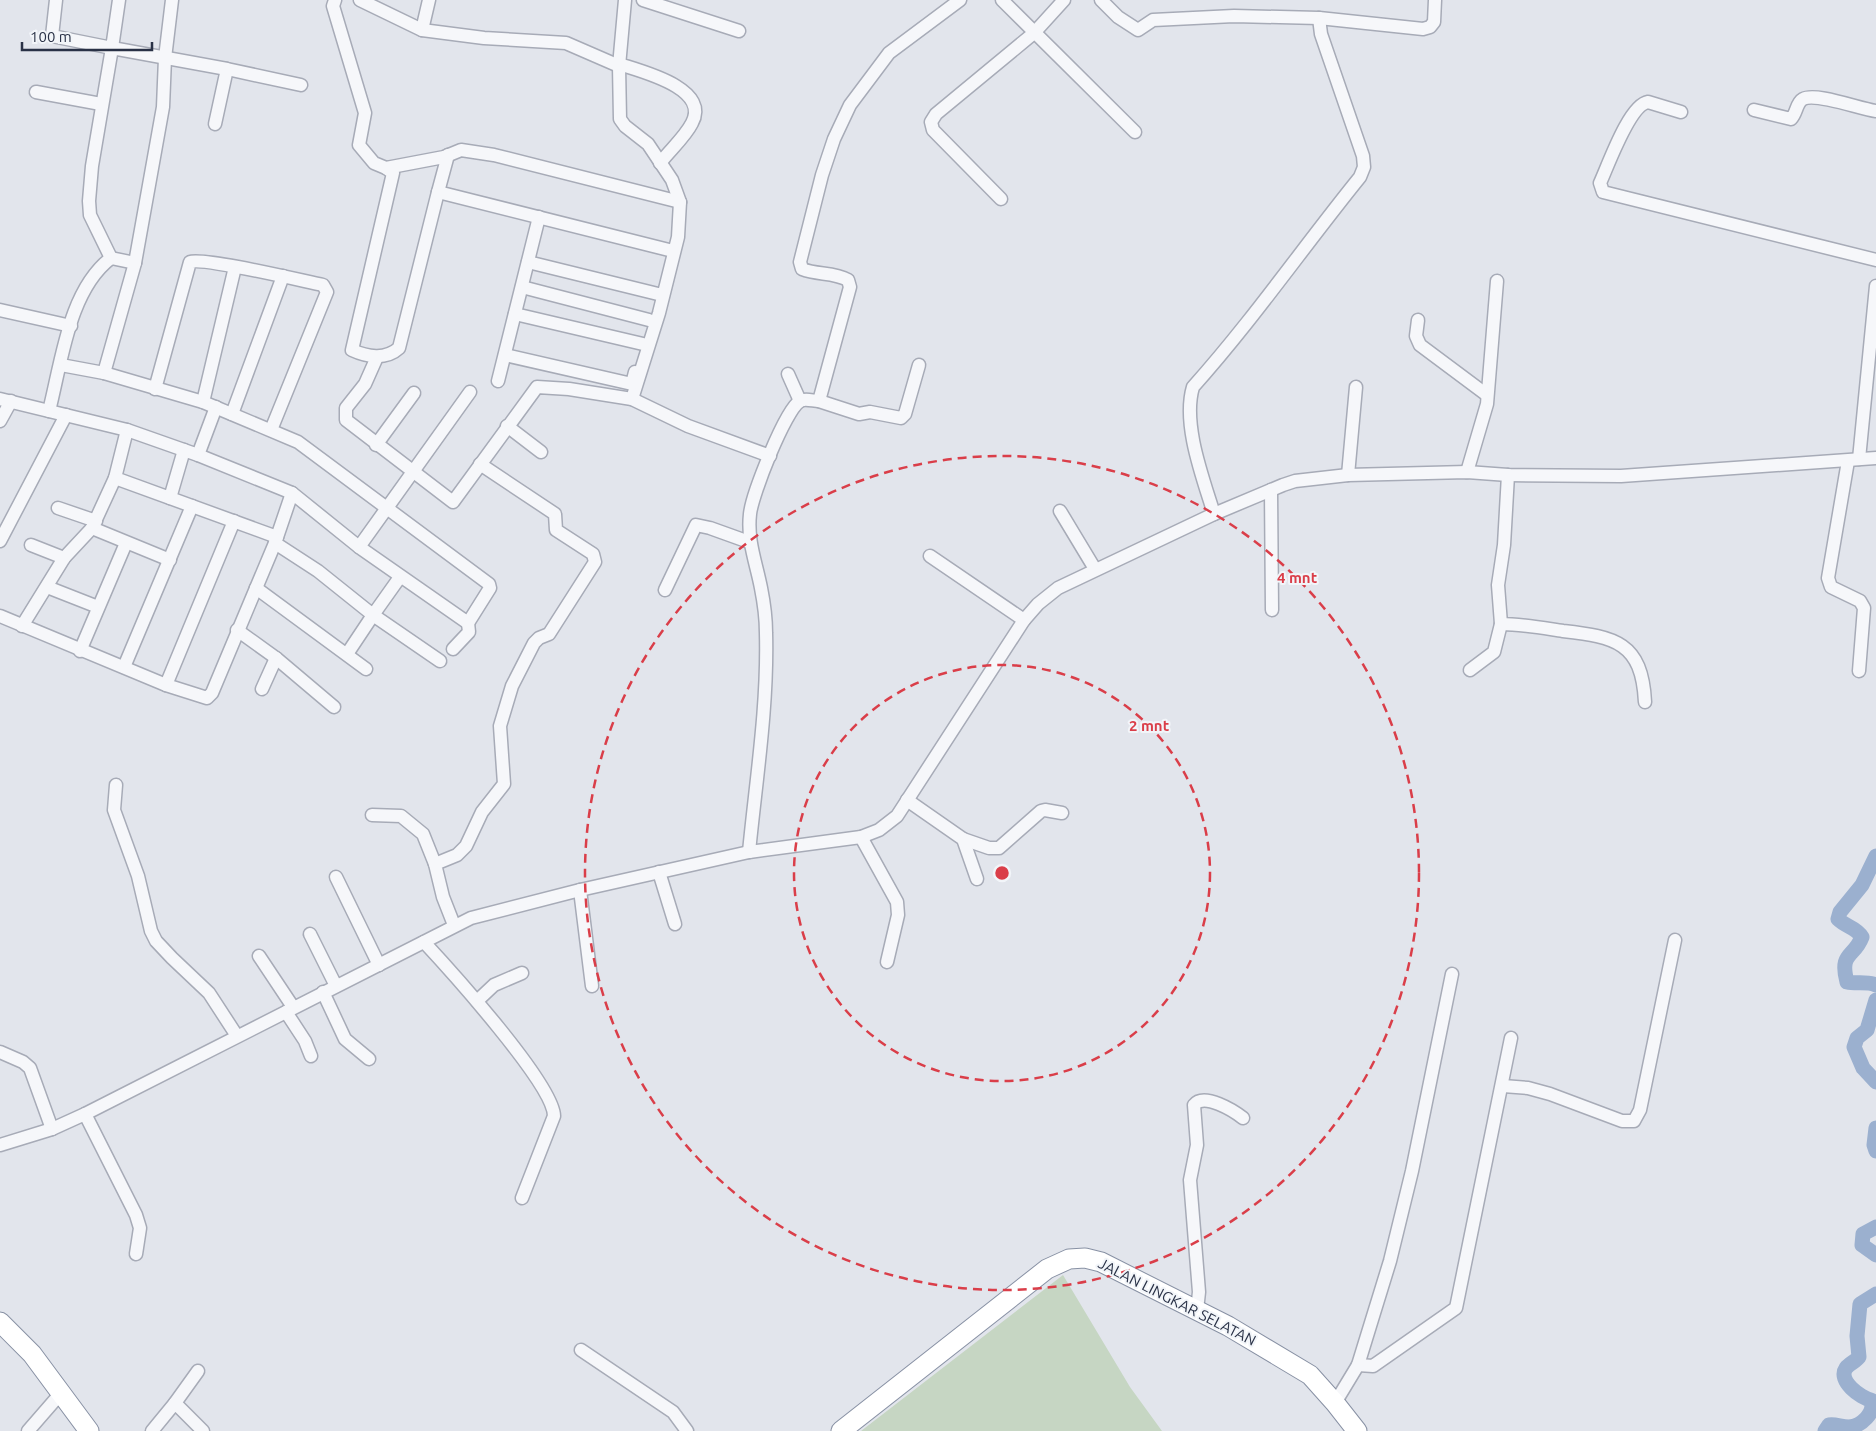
<svg xmlns="http://www.w3.org/2000/svg" width="1876" height="1431" font-family="Ubuntu,sans-serif">
<style>
.green{fill:#c6d6c3}
.lines{fill:none;stroke-linecap:round;stroke-linejoin:round}
.river{stroke:#9bb0cf;stroke-width:15}
.minor-casing{stroke:#a7abb7;stroke-width:15}
.highway-casing{stroke:#8891a4;stroke-width:21}
.minor{stroke:#f6f7fa;stroke-width:12}
.highway{stroke:#fff;stroke-width:19}
.ring{fill:none;stroke:#da3e49;stroke-width:2.5;stroke-dasharray:9 6}
.labels{text-anchor:middle;stroke-width:4;stroke-linejoin:round;paint-order:stroke}
.street-label{font-size:15px;fill:#293146;stroke:#f2f5f9}
.centre{fill:#da3e49;stroke:#f2f5f9;stroke-width:2.5}
.ring-label{font-size:15px;text-anchor:middle;font-weight:bold;fill:#da3e49;stroke:#f2f5f9;stroke-width:4;stroke-linejoin:round;paint-order:stroke}
</style>
<rect width="100%" height="100%" fill="#e2e5ec"/>
<!-- green -->
<path class="green" d="M1063,1275l67,112 32,44h-301z"/>
<g class="lines">
<!-- river -->
<g class="river">
<path d="M1876,856l-14,29 -22,27 -2,7c8,8 18,8 24,18 -8,21 -23,15 -15,45 9,2 21,-1 29,3"/>
<path d="M1876,1000l-9,30 -10,8 -3,9 9,21 13,14"/>
<path d="M1876,1128l-2,17 2,6"/>
<path d="M1876,1227l-13,7 -1,11 14,10"/>
<path d="M1825,1431l4,-6c7,-1 12,2 20,2 12,-1 27,-14 22,-27 -10,-2 -34,-19 -25,-32 3,-4 10,-7 13,-11l-2,-21 3,-32 16,-10"/>
</g>
<defs>
<g id="minor">
<path d="M56,0l-4,36 60,12 7,-48"/>
<path d="M335,0l-2,6 32,107 -6,32 15,18 12,5 58,-11 17,-7 33,5 186,47"/>
<path d="M360,0l62,30 62,8 82,5 53,23"/>
<path d="M625,0l-6,66 1,53 5,7 23,18 24,36 8,22 -2,35 -19,76 -27,86"/>
<path d="M643,0l96,31"/>
<path d="M1002,0l133,132"/>
<path d="M1101,0l17,17 20,13 15,-10 81,-4 85,2 104,11 7,-2 4,-5 1,-22"/>
<path d="M422,30l7,-30"/>
<path d="M619,64c21,7 92,24 73,59 -7,14 -22,27 -32,40"/>
<path d="M36,92l65,12"/>
<path d="M1754,110l37,9c6,-6 5,-16 12,-20 13,-7 57,10 73,12"/>
<path d="M1681,112l-33,-10c-19,3 -40,64 -48,81l3,9 273,68"/>
<path d="M215,124l12,-55"/>
<path d="M448,155l-10,37 231,58"/>
<path d="M386,168l7,5 -41,177c15,7 34,10 47,-2l39,-156"/>
<path d="M1001,199l-68,-69 -2,-8 5,-8 98,-81 30,-33"/>
<path d="M111,258l24,5"/>
<path d="M528,262l130,32"/>
<path d="M522,287l127,33"/>
<path d="M0,310l71,16"/>
<path d="M515,314l128,30"/>
<path d="M1418,320l-2,16 4,9 67,50"/>
<path d="M505,355l127,29 3,-12"/>
<path d="M377,357l-12,27 -19,24v12l107,82 84,-115 32,2 63,10 56,27 82,30"/>
<path d="M104,373l31,-110 28,-156 2,-49 7,-58"/>
<path d="M788,374l12,27"/>
<path d="M498,381l41,-164"/>
<path d="M155,389l35,-127c13,-5 113,19 133,23l4,7 -56,138"/>
<path d="M0,399l127,31 71,25 94,38 67,54 109,76 22,-35 -1,-4 -191,-142 -95,-40 -99,-29 -43,-8"/>
<path d="M819,401l40,13 11,-2 31,6 4,-4 14,-49"/>
<path d="M203,402l32,-135"/>
<path d="M49,411c13,-51 20,-121 62,-153l-21,-43 -1,-14 3,-35 20,-118 115,21 74,16"/>
<path d="M232,414l51,-138"/>
<path d="M0,421l11,-20"/>
<path d="M507,426l34,26"/>
<path d="M127,430l-12,48 162,59"/>
<path d="M376,445l38,-52"/>
<path d="M198,455l18,-48"/>
<path d="M1859,459l17,-173"/>
<path d="M1848,461l-20,117 3,9 29,14 4,7 -5,63"/>
<path d="M1467,472l20,-68 10,-123"/>
<path d="M1348,475l8,-88"/>
<path d="M1508,475l-4,70 -6,40 3,39c21,0 42,4 62,7 52,6 79,11 82,71"/>
<path d="M1271,490l1,120"/>
<path d="M170,498l14,-48"/>
<path d="M58,508l38,13"/>
<path d="M1060,511l35,58"/>
<path d="M1214,514c-11,-36 -32,-90 -21,-127 60,-67 111,-141 167,-210l4,-10 -1,-11 -42,-122 -2,-16"/>
<path d="M92,528l78,32"/>
<path d="M0,541l66,-126"/>
<path d="M275,543l43,28 55,44 27,-38"/>
<path d="M31,545l33,13"/>
<path d="M359,547l111,-155"/>
<path d="M930,556l94,64"/>
<path d="M47,587l51,20"/>
<path d="M256,588l110,81"/>
<path d="M665,590l31,-65 14,3 39,14"/>
<path d="M0,616l166,69 41,13 5,-5 63,-150 17,-50"/>
<path d="M22,626l42,-68 28,-30 23,-50"/>
<path d="M237,630l39,28 58,49"/>
<path d="M453,649l16,-17 -1,-9"/>
<path d="M80,651l46,-108"/>
<path d="M347,654l26,-39 67,46"/>
<path d="M124,667l68,-161"/>
<path d="M1470,670l24,-18 7,-28"/>
<path d="M166,685l68,-164"/>
<path d="M262,689l14,-31"/>
<path d="M116,785l-2,25 24,66 13,55 5,10 16,17 37,35 28,43"/>
<path d="M907,800l56,39 14,40"/>
<path d="M372,815l29,1 22,18 12,30"/>
<path d="M861,837l36,65 1,13 -11,47"/>
<path d="M963,839l26,9h10l42,-37 4,-1 17,3"/>
<path d="M749,852c7,-72 19,-146 17,-219 0,-15 -2,-30 -5,-45 -5,-26 -14,-47 -11,-74 2,-19 35,-104 50,-113 5,-3 13,0 19,0l31,-114 -2,-7c-14,-8 -31,-5 -46,-11l-2,-7 22,-87 12,-36 16,-34 39,-52 71,-53"/>
<path d="M659,872l16,52"/>
<path d="M336,877l43,88"/>
<path d="M580,890l12,96"/>
<path d="M454,925l-11,-28 -8,-33 22,-9 9,-9 16,-34 22,-28 -4,-58 12,-40 22,-43 5,-5 10,-4 46,-72 -2,-8 -37,-24 -1,-16 -75,-50"/>
<path d="M310,934l26,52"/>
<path d="M424,942c26,28 130,143 130,174l-32,82"/>
<path d="M259,956l34,51"/>
<path d="M323,992l22,47 24,20"/>
<path d="M477,1001l17,-16 28,-12"/>
<path d="M286,1012l19,29 6,15"/>
<path d="M0,1052l23,10 7,6 22,61"/>
<path d="M1503,1086l25,2 22,6 72,27h12l6,-11 35,-170"/>
<path d="M85,1114l51,101 4,13 -4,26"/>
<path d="M0,1145l52,-16 33,-15 386,-196 109,-28 169,-38 112,-15 18,-7 18,-14 127,-196 14,-16 20,-16 156,-74 69,-29 12,-4 53,-6 119,-3 41,3 113,1 255,-18"/>
<path d="M1197,1310l2,-18 -9,-112 7,-35 -3,-40c10,-13 40,6 49,13"/>
<path d="M581,1350l92,62 14,19"/>
<path d="M1358,1365l15,1 83,-58 55,-270"/>
<path d="M175,1403l23,-32"/>
<path d="M1335,1403l23,-38 32,-104 22,-90 40,-197"/>
<path d="M28,1431l33,-38"/>
<path d="M152,1431l23,-28 28,28"/>
</g>
<g id="highway">
<path d="M0,1322l32,32 57,77"/>
<path d="M841,1431l206,-162 22,-10 16,-1 16,4 127,64 82,49 25,28 22,28"/>
</g>
</defs>
<!-- minor casing -->
<use href="#minor" class="minor-casing"/>
<!-- highway casing -->
<use href="#highway" class="highway-casing"/>
<!-- minor -->
<use href="#minor" class="minor"/>
<!-- highway -->
<use href="#highway" class="highway"/>
</g>
<!-- distance rings -->
<g class="ring">
<circle cx="1002" cy="873" r="208"/>
<circle cx="1002" cy="873" r="417"/>
</g>
<g class="labels">
<!-- street labels -->
<g class="street-label">
<text transform="translate(1177 1302) rotate(27)" y="5">JALAN LINGKAR SELATAN</text>
</g>
</g>
<circle cx="1002" cy="873" r="8" class="centre"/>
<g class="ring-label">
<text x="1297" y="583">4 mnt</text>
<text x="1149" y="731">2 mnt</text>
</g>
<!-- scale -->
<path d="M22 42v8h130v-8" fill="none" stroke="#293146" stroke-width="2.5"/>
<text x="30" y="42" font-size="15" fill="#293146" stroke="#f2f5f9" stroke-width="4" paint-order="stroke">100 m</text>
</svg>
